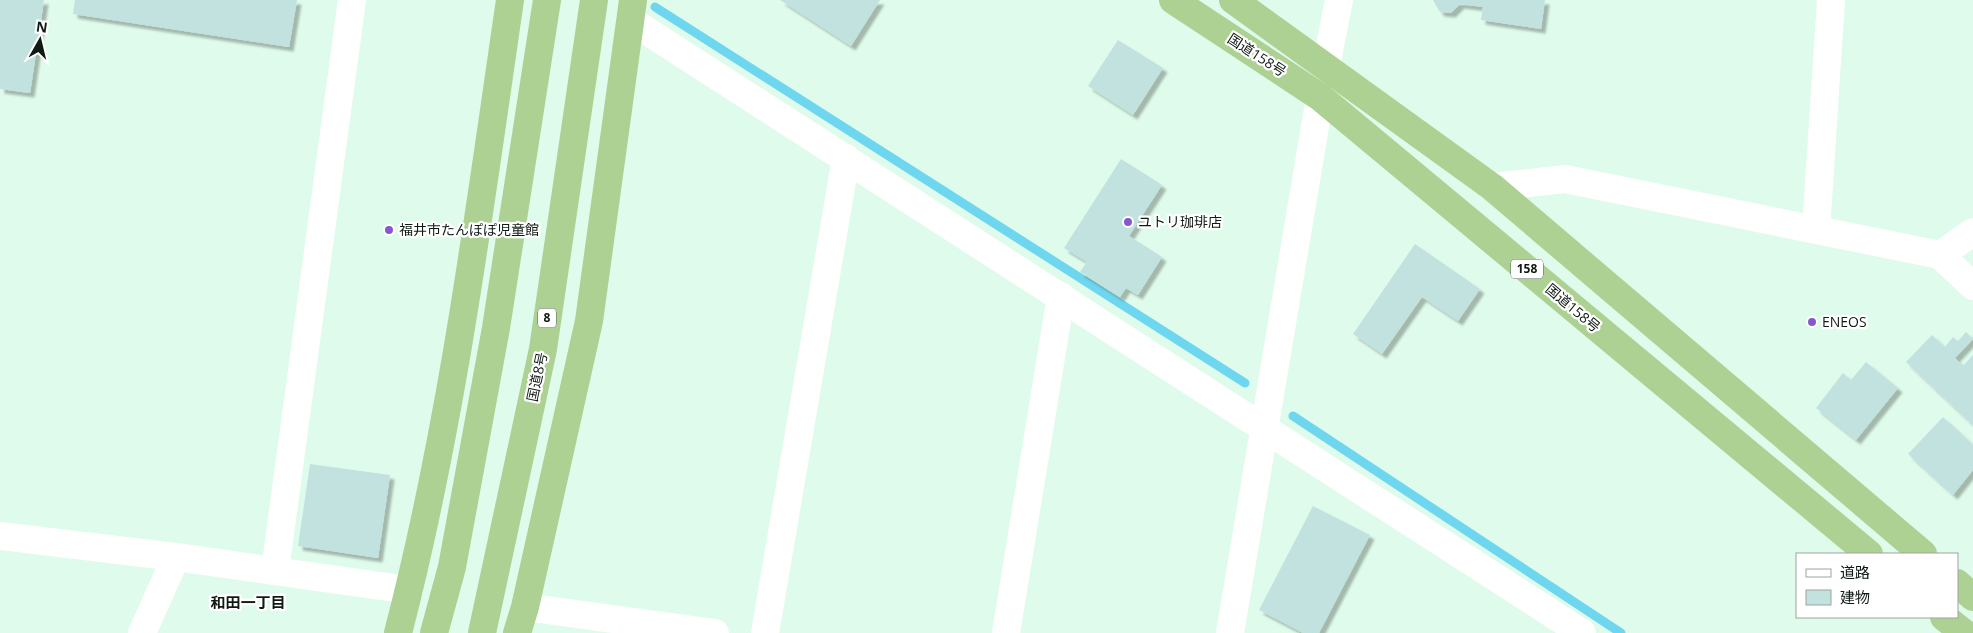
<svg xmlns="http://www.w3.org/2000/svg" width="1973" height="633" font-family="'Open Sans','Noto Sans JP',sans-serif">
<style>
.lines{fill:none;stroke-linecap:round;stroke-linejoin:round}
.stream{stroke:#6ed6ef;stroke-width:9}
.building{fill:#c1e2df;filter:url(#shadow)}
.minor{stroke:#fff;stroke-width:28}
.highway{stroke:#acd193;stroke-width:28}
.poi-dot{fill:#8757d0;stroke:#fff;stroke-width:2}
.labels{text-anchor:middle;stroke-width:4.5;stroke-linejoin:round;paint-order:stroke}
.shield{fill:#fff;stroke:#585f5a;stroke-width:1}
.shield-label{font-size:12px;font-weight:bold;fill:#101a14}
.street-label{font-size:14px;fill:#101a14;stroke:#fff}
.poi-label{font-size:14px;fill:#101a14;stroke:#fff;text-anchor:start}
.neighbourhood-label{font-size:15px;font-weight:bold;fill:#101a14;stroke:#fff}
</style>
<defs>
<filter id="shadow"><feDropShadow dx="4.5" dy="4.5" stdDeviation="1" flood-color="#0004"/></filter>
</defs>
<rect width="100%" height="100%" fill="#dffbeb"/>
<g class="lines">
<!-- stream -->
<g class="stream">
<path d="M655,7l590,376"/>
<path d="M1293,416l328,217"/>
</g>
</g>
<!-- building -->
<g class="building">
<path d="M0,0h44l-14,93 -30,-4z"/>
<path d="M75,0h222l-8,47 -216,-33z"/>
<path d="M780,0h100l-29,46z"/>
<path d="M1433,0h112l-4,29 -60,-9 2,-13 -23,-3 -9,9 -11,-1z"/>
<path d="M1118,40l45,28 -30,47 -45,-29z"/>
<path d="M1121,159l41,26 -33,51 33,21 -24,38 -12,-7 -6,9 -40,-25 7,-10 -23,-14z"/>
<path d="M1415,244l65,45 -22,32 -36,-24 -40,57 -29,-20z"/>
<path d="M1966,332l7,7 -18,19 8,8 10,-11v70l-67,-63 26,-27 13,12 8,-10 5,4z"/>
<path d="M1866,362l32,26 -42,52 -40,-32 27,-35 8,7z"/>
<path d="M1943,417l30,28v25l-20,25 -45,-41z"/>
<path d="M310,464l80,11 -12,83 -80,-12z"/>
<path d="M1313,506l57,29 -51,98h-16l-44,-23z"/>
</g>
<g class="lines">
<!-- minor -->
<g class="minor">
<path d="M630,20l952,613"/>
<path d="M1492,187l73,-8 375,76 33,31"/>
<path d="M1816,230l15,-230"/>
<path d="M1940,255l33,-23"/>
<path d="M0,536l176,21 233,33"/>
<path d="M275,571l77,-571"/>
<path d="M525,607l190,26"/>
<path d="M142,633l34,-76"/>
<path d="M765,633l81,-475"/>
<path d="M1006,633l55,-337"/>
<path d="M1230,633l90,-536 19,-97"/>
</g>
<!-- highway -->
<g class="highway">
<path d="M1173,0l147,97 549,457"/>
<path d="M1233,0l259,187 431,367"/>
<path d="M1957,583l16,14"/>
<path d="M1944,617l20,16"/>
<path d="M398,633c54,-208 81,-421 112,-633"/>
<path d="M434,633l18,-66 44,-239 51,-328"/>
<path d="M482,633l61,-284 51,-349"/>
<path d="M517,633l8,-26 64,-286 44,-321"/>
</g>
</g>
<!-- markers -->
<g class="poi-dot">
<circle cx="1128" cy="222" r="5"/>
<circle cx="389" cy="230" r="5"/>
<circle cx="1812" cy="322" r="5"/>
</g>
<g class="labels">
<!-- shield labels -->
<g class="shield">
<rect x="1511" y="259.5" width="32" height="19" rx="4"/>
<rect x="538" y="308.5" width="18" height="19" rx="4"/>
</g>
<g class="shield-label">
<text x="1527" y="273">158</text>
<text x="547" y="322">8</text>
</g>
<!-- street labels -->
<g class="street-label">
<text transform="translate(1257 55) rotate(33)" y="5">国道158号</text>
<text transform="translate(1573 308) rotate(40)" y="5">国道158号</text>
<text transform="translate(537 377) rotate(-78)" y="5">国道8号</text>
</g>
<!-- poi labels -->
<g class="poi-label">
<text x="1138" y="227">ユトリ珈琲店</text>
<text x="399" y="235">福井市たんぽぽ児童館</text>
<text x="1822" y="327">ENEOS</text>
</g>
<!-- neighbourhood labels -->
<g class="neighbourhood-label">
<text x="248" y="608">和田一丁目</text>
</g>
</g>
<!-- legend -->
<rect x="1796" y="553" width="162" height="65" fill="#ffffff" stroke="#9fa3a1"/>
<rect x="1806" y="569" width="25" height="8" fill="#ffffff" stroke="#9fa3a1"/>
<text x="1840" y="578" font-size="15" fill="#101a14">道路</text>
<rect x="1806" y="590" width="25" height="15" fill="#c1e2df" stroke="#9fa3a1"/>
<text x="1840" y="603" font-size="15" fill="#101a14">建物</text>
<!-- north arrow -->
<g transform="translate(40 40) rotate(8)" stroke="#ffffff" stroke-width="4" paint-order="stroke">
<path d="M0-4L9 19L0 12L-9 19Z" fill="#101a14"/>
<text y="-8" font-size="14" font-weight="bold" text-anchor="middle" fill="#101a14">N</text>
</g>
</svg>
